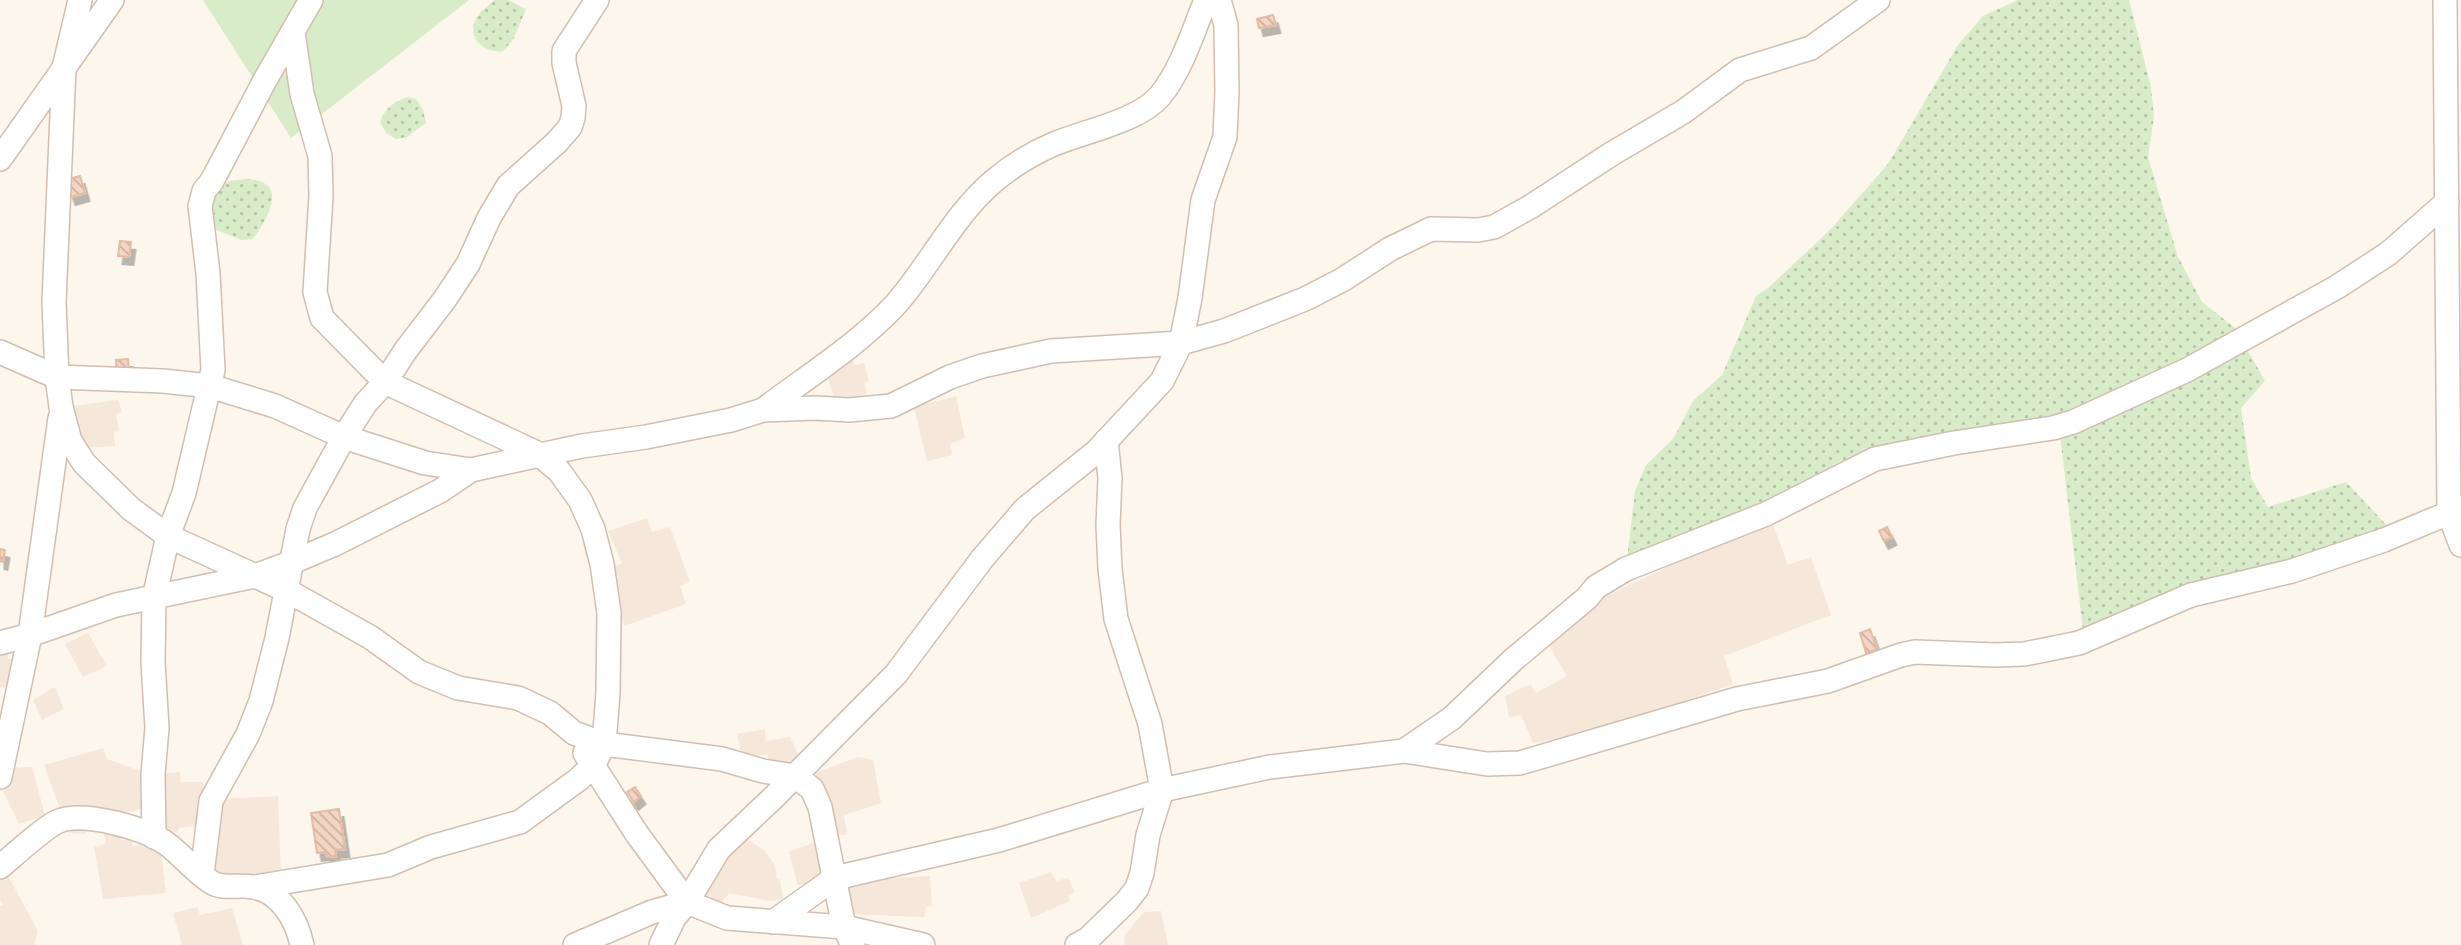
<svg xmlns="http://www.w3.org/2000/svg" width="2461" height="945" font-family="Roboto,sans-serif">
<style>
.residential{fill:#f5e8da}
.grass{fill:url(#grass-dots)}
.pitch{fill:#d8ecc9}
.building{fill:url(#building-back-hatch);stroke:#e6bba3;stroke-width:2;filter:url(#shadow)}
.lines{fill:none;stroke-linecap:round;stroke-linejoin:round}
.minor-casing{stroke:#d1beb0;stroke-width:26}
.minor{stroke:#fff;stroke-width:23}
</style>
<defs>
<pattern id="grass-dots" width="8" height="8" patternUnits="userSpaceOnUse" patternTransform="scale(1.75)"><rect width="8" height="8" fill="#d8ecc9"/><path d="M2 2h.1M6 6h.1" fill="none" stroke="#b4c2a5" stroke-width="1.8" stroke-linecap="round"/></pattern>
<pattern id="building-back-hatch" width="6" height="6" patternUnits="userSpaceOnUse" patternTransform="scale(1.75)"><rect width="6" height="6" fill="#f3d5c3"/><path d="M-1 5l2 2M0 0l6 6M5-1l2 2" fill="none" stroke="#cab0a1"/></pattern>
<filter id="shadow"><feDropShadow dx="4.5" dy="8" stdDeviation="0" flood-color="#0004"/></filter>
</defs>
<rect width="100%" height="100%" fill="#fdf6ec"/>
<!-- residential -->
<g class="residential">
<path d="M852,359l3,6 9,-2 5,18 -5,1 3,12 -32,7 -10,-34z"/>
<path d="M956,396l9,42 -15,6 2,11 -25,6 -13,-54z"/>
<path d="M118,400l4,12 -6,2 3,17 -5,1 1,14 -35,2 -7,-42z"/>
<path d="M647,518l5,14 18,-5 20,55 -10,4 6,18 -62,22 -19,-53 17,-10 -14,-32z"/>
<path d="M1773,524l15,41 23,-8 20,58 -107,41 9,28 -139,48 -61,11 -12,-28 -12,2 -4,-21 25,-12 6,9 31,-17 -22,-37 49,-37 137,-65z"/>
<path d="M88,633l19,33 -24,11 -18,-33z"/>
<path d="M0,654h8v5h5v14h-4l-2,15 -7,-1z"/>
<path d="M55,687l9,22 -22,11 -9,-20z"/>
<path d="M765,729l1,12 24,-4 7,15 5,1 2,9 -35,5 -1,-13 -26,3 -5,-23z"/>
<path d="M103,748l4,11 39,14 6,33 -49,13 -19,15 -15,-1 -25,-68z"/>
<path d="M858,757l15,3 8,43 -37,12 3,19 -14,2 -18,-63z"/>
<path d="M32,767l13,48 -26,9 -17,-35 5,-21z"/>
<path d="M180,772l1,10h22l1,35 -2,8 -23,3 -1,4 -19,3 -1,-61z"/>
<path d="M278,796l3,80 -71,-1 9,-76z"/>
<path d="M120,830l1,10 11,-2 1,8 27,-3 6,50 -63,6 -9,-52 12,-3 -2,-10z"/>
<path d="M743,836l21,14 11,15 2,14h3l3,20 -13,2 -41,-8 -9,12 -25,-18 30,-41 9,6z"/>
<path d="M821,840l11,35 -34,11 -9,-34z"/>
<path d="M1051,872l5,9 12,-3 7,14 -7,3 2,6 -39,17 -12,-35z"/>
<path d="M7,874l31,57 -4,14h-34v-39l3,-1 -3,-5v-22z"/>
<path d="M930,876l2,30 -6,1 -2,10 -79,-3 -7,-33z"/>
<path d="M197,907l3,8 32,-7 11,37h-61l-9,-32z"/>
<path d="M1161,911l7,34h-43l-1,-9 20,-24z"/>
</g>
<!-- grass -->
<g class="grass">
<path d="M495,0h13l18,9 -13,31 -10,11c-17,2 -36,-11 -28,-31 4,-8 13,-15 20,-20z"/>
<path d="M2018,0h111l22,87 3,30 -6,40 30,100 24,45 33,26 30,53 -24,27 10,70 17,29 78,-25 46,49 -308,108 -25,-213 -101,13 -332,128 9,-76 11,-26 27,-26 20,-38 29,-26 34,-79 12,-8 61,-57 59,-67 70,-119 25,-29z"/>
<path d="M407,97l9,2 7,11 3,13 -19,14 -11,2 -10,-6 -6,-11c5,-14 14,-20 27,-25z"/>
<path d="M245,179c45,1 24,37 8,60l-11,1 -38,-15 3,-30 23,-14z"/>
</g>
<!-- pitch -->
<path class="pitch" d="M203,0h266l-178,138z"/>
<!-- building -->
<g class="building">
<path d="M1273,15l3,10 -17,3 -2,-9z"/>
<path d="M80,176l5,17 -14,4 -6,-17z"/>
<path d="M120,241l11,1 -2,15 -11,-1z"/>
<path d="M128,359l1,14 -12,1 -1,-14z"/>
<path d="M1887,527l5,10 -8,4 -5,-10z"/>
<path d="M0,549l5,1 -2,12 -3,-1z"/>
<path d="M1870,629l7,20 -11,4 -6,-20z"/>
<path d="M635,787l6,9 -7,6 -7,-10z"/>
<path d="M339,809l6,40 -10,1 1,6 -9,1 -1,-5 -9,1 -6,-40z"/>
</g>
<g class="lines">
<defs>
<g id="minor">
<path d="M80,0l-16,68 -10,234 3,75 4,30 9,34 14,22 47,46 37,27 118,54 84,47 49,35 39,16 60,10 32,15 24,20 30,11 118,15 41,12 32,5 17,13 8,18 24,120 9,18"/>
<path d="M2445,0l4,513 12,32"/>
<path d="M0,159l112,-159"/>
<path d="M0,352l57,25 106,4 47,5 65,20 69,31 81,26 46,7"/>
<path d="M763,410c45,-34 95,-65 133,-106 35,-40 58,-90 99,-124 18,-15 38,-27 59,-36 31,-13 85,-23 106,-48 22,-27 33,-65 46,-96"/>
<path d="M0,643l30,-8 86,-30 139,-29 35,-13 45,-19 105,-53 31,-21 111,-24 64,-9 85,-17 32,-10 53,-2 33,2 42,-4 59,-29 32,-11 69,-15 130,-8 43,-12 81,-32 37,-19 48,-31 41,-20 47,1 16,-3 36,-20 83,-54 70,-41 57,-42 71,-22 67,-48"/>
<path d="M1404,751l48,-33 62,-59 73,-61 9,-11 30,-18 140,-55 109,-55 79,-16 99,-15 20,-6 114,-52 150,-83 52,-34 58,-51"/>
<path d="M0,777l30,-142 30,-217"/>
<path d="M154,837l-1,-63 4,-46 -4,-66 1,-64 14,-62 16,-43 29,-123 -5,-97 -8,-67 4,-15 8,-10 53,-101 46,-80"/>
<path d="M0,867c12,-10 47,-42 59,-46 25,-10 86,7 108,23 15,11 28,28 44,38 12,8 29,2 42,5 28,4 44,34 49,58"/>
<path d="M202,874l9,-73 37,-67 13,-33 16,-63 21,-109 7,-21 39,-71 21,-33 20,-22 21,-32 39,-51 23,-35 21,-46 19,-32 49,-44 13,-15 3,-9 1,-12 -10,-43v-12l33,-51"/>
<path d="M255,887l133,-22 43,-18 89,-25 59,-43 15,-15 10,-20 4,-51 1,-80 -7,-49 -9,-35 -13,-29 -21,-29 -20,-17 -154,-72 -63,-64 -7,-26 6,-96 -1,-40 -18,-62 -9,-62"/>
<path d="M687,902l40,16 117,9 79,18"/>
<path d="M773,922l62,-44 164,-38 163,-50 108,-23 134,-16 83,13 33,-1 217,-64 91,-18 73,-26 14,-3 80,3 29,-1 55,-11 112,-48 101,-24 92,-31 77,-32"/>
<path d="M575,945l77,-33 35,-10 -50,-68 -52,-81"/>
<path d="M661,945l13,-27 13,-16 32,-53 54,-51 123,-124 86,-115 43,-50 71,-57 66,-71 19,-38 9,-45 13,-98 22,-63 2,-45 -1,-67 -7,-25"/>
<path d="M1077,945l11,-6 39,-38 10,-13 5,-15 6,-38 14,-45 -12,-66 -34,-105 -6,-50 -2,-44 2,-47 -4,-37"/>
</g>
</defs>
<!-- minor casing -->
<use href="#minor" class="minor-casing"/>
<!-- minor -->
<use href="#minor" class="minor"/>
</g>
</svg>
